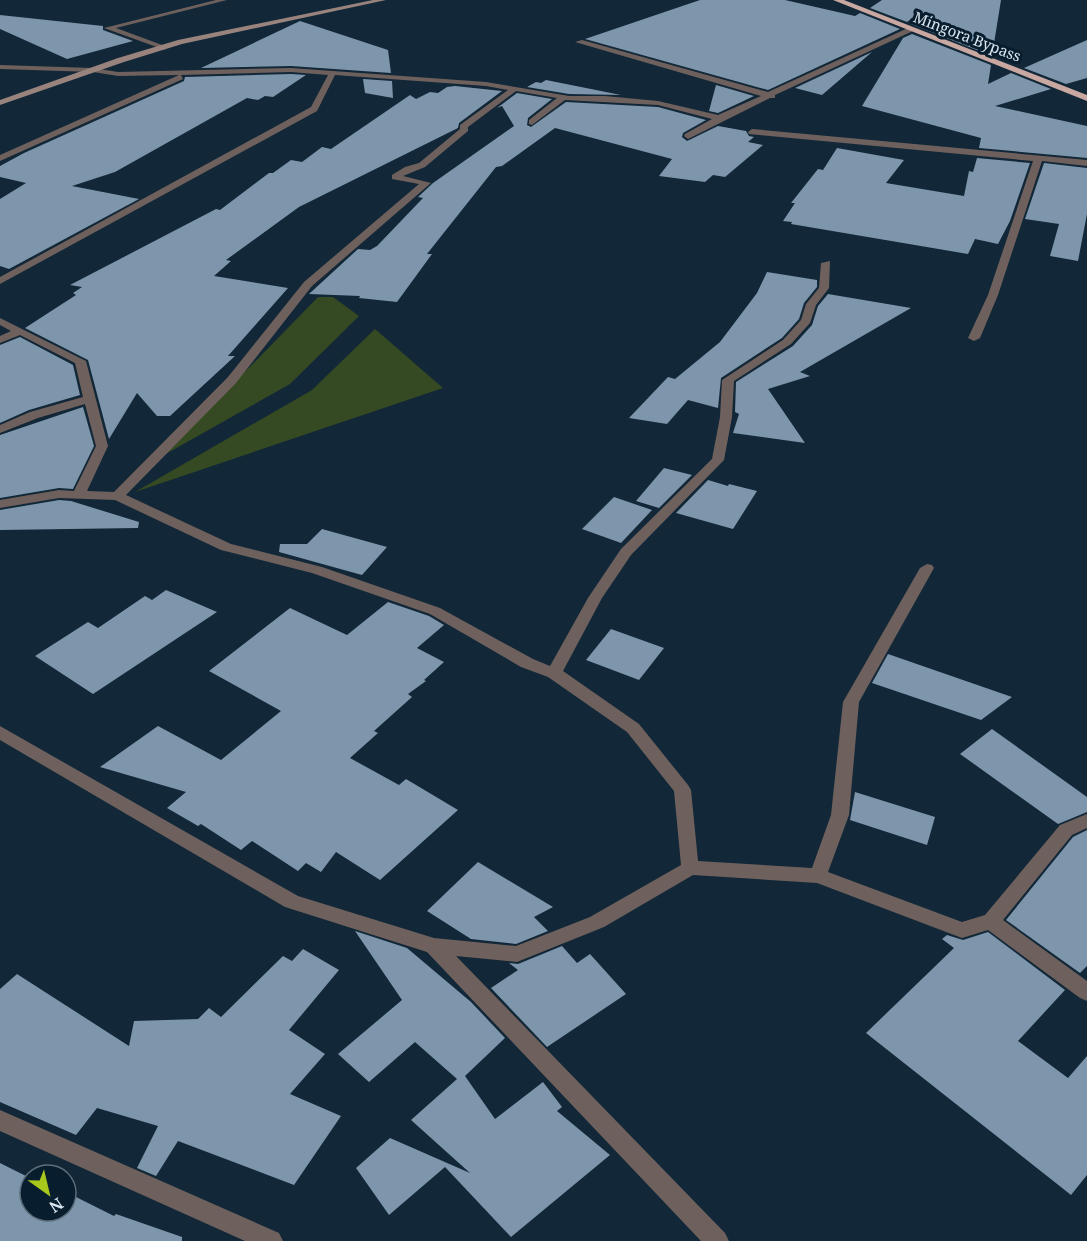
<svg xmlns="http://www.w3.org/2000/svg" width="1087" height="1241" font-family="'Noto Serif',serif">
<style>
.green{fill:#354a23}
.building{fill:#7e96ab}
.lines{fill:none;stroke-linecap:round;stroke-linejoin:round}
.minor{fill:#6e615d;fill-rule:evenodd}
.secondary{fill:#98837d;fill-rule:evenodd}
.trunk{fill:#c8a8a1;fill-rule:evenodd}
.labels{text-anchor:middle;stroke-width:6;stroke-linejoin:round;paint-order:stroke}
.far-street-label{font-size:15px;fill:#dae7f2;stroke:#081d2d}
</style>
<rect width="100%" height="100%" fill="#122737"/>
<!-- green -->
<g class="green">
<path d="M318,297h15l26,19 -69,68 -126,71z"/>
<path d="M375,329l68,59 -308,104 177,-102z"/>
</g>
<!-- building -->
<g class="building">
<path d="M700,0h85l70,16 5,-3 40,16 -132,61 -183,-51z"/>
<path d="M882,0h119l-9,56 -81,-32 7,-10 -11,8 -37,-14z"/>
<path d="M0,15l103,11v4l30,11 -66,18 -67,-30z"/>
<path d="M300,21l88,29 3,23 -100,-7 -90,2z"/>
<path d="M912,34l79,31 -3,19 23,-11 40,16 -56,17 92,20v32l-108,-10 2,-10 -119,-32 41,-68z"/>
<path d="M1087,40v38l-21,6 -42,-16z"/>
<path d="M872,52l-50,43 -27,-7z"/>
<path d="M291,74l15,1 -33,22 -8,-1 -7,4 -11,-2 -132,74 -43,14 67,13 -130,70 -9,-3v-67l26,-16 -26,-6v-11l24,-13 160,-72 1,-4z"/>
<path d="M363,79l29,2 1,17 -28,-5z"/>
<path d="M546,80l75,15 -52,-1 -42,-7 9,-5 5,1z"/>
<path d="M716,85l38,11 -36,17 -9,-2z"/>
<path d="M455,86l47,5 -43,32 -1,5 -159,79 -73,53 5,1 -17,15 74,12 -60,68h7l-65,60h-13l-20,-23 -28,46 -21,-79 -63,-32 51,-33 -3,-2 9,-6 -12,-2 146,-76 4,1 49,-37h4l18,-13 11,2 20,-15 9,2 79,-54 6,4 14,-7 8,1 9,-6z"/>
<path d="M517,93l35,6 -24,19 -1,7 4,2 35,-25 92,5 48,13 -23,13 -1,4 5,4 31,-15 28,5 3,5 5,1 -6,5 15,3 -38,32 -12,-2 -8,7 -46,-6 13,-17 -117,-31 -53,38 -6,1 -69,87h5l-35,48 -38,-4 1,-2 -51,-2 49,-45 12,1 7,-4 46,-48 -5,-1 15,-14 81,-57 -12,-20 -5,2z"/>
<path d="M837,148l67,12 -18,23 78,13 5,-25 4,1 4,-14 53,5 -20,58 -12,23 -23,-5 -7,15 -177,-30 1,-2 -9,-1 12,-18h-4l27,-34 5,1z"/>
<path d="M1044,163l43,5v46l-9,47 -28,-5 9,-32 -34,-5z"/>
<path d="M767,272l50,8v7l-13,16 -5,16 -17,19 -61,40 -3,30 -30,-8 -21,24 -38,-6 39,-41 7,2 45,-37 37,-49z"/>
<path d="M828,294l83,14 -111,64 10,4 -42,13 37,54 -72,-10 6,-19 -4,-2 1,-30 57,-36 19,-21 6,-19z"/>
<path d="M20,337l53,28 7,30 -51,15 -29,13v-78z"/>
<path d="M83,407l11,39 -21,43 -14,-1 -59,10v-63z"/>
<path d="M664,468l28,7 -33,33 -23,-7z"/>
<path d="M708,480l20,6 1,-2 28,7 -24,38 -57,-16z"/>
<path d="M614,497l38,13 -31,33 -39,-14z"/>
<path d="M59,500l12,1 68,21 -1,6 -138,2v-20z"/>
<path d="M322,529l65,18 -25,28 -83,-23 1,-8h27z"/>
<path d="M166,590l51,22 -124,82 -58,-38 53,-34 10,6 47,-32 7,4z"/>
<path d="M388,602l41,14 15,9 -27,23 27,14 -20,18 2,1 -18,13 4,3 -38,34 4,2 -28,25 49,27 7,-6 52,31 -78,70 -44,-28 -15,20 -15,-9 -8,8 -46,-30 -11,9 -40,-26 -3,2 -31,-18 19,-16 -86,-25 58,-41 63,34 60,-49 -72,-40 81,-63 57,27z"/>
<path d="M611,629l53,19 -25,32 -53,-20z"/>
<path d="M888,654l124,43 -31,23 -109,-37z"/>
<path d="M992,729l95,68v15l-29,12 -98,-70z"/>
<path d="M855,792l80,25 -8,28 -77,-25z"/>
<path d="M1087,830v136l-7,7 -74,-53 67,-83z"/>
<path d="M478,862l75,45 -19,10 14,14 -32,13 -45,-5 -44,-28z"/>
<path d="M355,931l52,17 64,54 34,36 -40,38 30,43 48,-37 19,25 -5,4 53,44 -99,82 -66,-70 -56,48 -33,-47 34,-30 80,35 -59,-53 46,-41 -42,-37 -46,40 -31,-28 64,-54z"/>
<path d="M988,932l77,58 -47,51 50,37 19,-22v119l-16,20 -205,-162 88,-85 -12,-9 5,-4 16,5z"/>
<path d="M562,946l15,17 13,-9 36,40 -79,53 -56,-59 27,-18 -9,-7 9,1z"/>
<path d="M303,949l36,21 -50,60 36,24 -35,40 51,22 -47,69 -116,-44 -22,35 -19,-8 21,-42 -61,-18 -21,27 -76,-33v-113l17,-15 112,72 5,-25 64,-2 11,-11 12,9 62,-61 9,5z"/>
<path d="M0,1163l30,15v33h36v-19l48,24 2,-2 66,23v4h-182z"/>
</g>
<g class="lines">
<!-- minor -->
<g class="minor">
<path d="M216,0h11l-111,28 49,18v4l-61,-22z"/>
<path d="M908,28l7,2 -140,65v3h-5l-82,41 -4,-3 1,-2 27,-15 -54,-14 -93,-5 -33,25 -3,-1v-4l28,-22 -41,-7 -48,36v4l-43,36 -22,9 28,7 -119,103 -76,97 -110,112 105,49 91,23 118,41 93,51 17,7 38,-68 33,-49 91,-90 8,-42 2,-37 61,-40 18,-20 5,-16 13,-16 2,-25 9,-2 -1,27 -13,17 -6,18 -19,21 -57,37 -2,36 -8,43 -93,95 -29,43 -39,73 76,53 49,61 3,5 7,71 114,7 19,-53 12,-113 77,-134 7,-4 5,1 2,3 -75,134 -10,113 -21,57 134,50 23,-7 75,-90 27,-11v14l-15,7 -69,85 84,61v20l-7,-3 -92,-68 -26,8 -145,-55 -124,-8 -89,52 -87,35 -61,-6 269,277 4,8h-28l-274,-289 -142,-45 -285,-167v-14l298,170 136,42 82,8 74,-29 91,-52 -7,-74 -47,-59 -79,-55 -27,-10 -91,-53 -118,-41 -91,-23 -106,-50 -56,-2 -59,10v-8l59,-10 15,1 22,-45 -11,-42 -47,14 -38,15v-8l30,-13 53,-15 -8,-34 -55,-28 -20,8v-7l11,-5 -11,-6v-7l86,43 22,85 -21,45 27,1 114,-115 76,-95 115,-98 -27,-5v-4l13,-8 14,-4 41,-34v-4l48,-35 -22,-4 -151,-11 -18,36 -317,173v-7l311,-170 17,-32 -37,-3 -110,3 2,4 -183,82v-6l179,-80 -61,1 -25,-4 -93,-3v-4l93,3 25,4 173,-4 195,14 83,14h36l53,5 60,14 43,-19 -186,-54 7,-2 186,52z"/>
<path d="M752,129l335,31v6l-45,-5 -44,134 -18,43 -6,3 -6,-3 20,-43 45,-134 -284,-27 -1,-2z"/>
<path d="M0,1110l279,123 4,8h-38l-245,-110z"/>
</g>
<!-- secondary -->
<path class="secondary" d="M373,0h13l-204,44 -58,18 -124,43v-5l118,-42 60,-18z"/>
<!-- trunk -->
<path class="trunk" d="M833,0h11l243,95v6z"/>
</g>
<g class="labels">
<!-- far-street labels -->
<g class="far-street-label">
<text transform="translate(967 37) rotate(21)" y="5">Mingora Bypass</text>
</g>
</g>
<!-- north arrow -->
<g transform="translate(48 1193) rotate(146)"><circle r="28" fill="#081d2d" stroke="#5c6e7c" stroke-width="1.5"/>
<path d="M0-4.5L10 22L0 15L-10 22Z" fill="#a8c71c"/>
<text y="-9" font-size="16" font-weight="bold" text-anchor="middle" fill="#dae7f2">N</text>
</g>
</svg>
